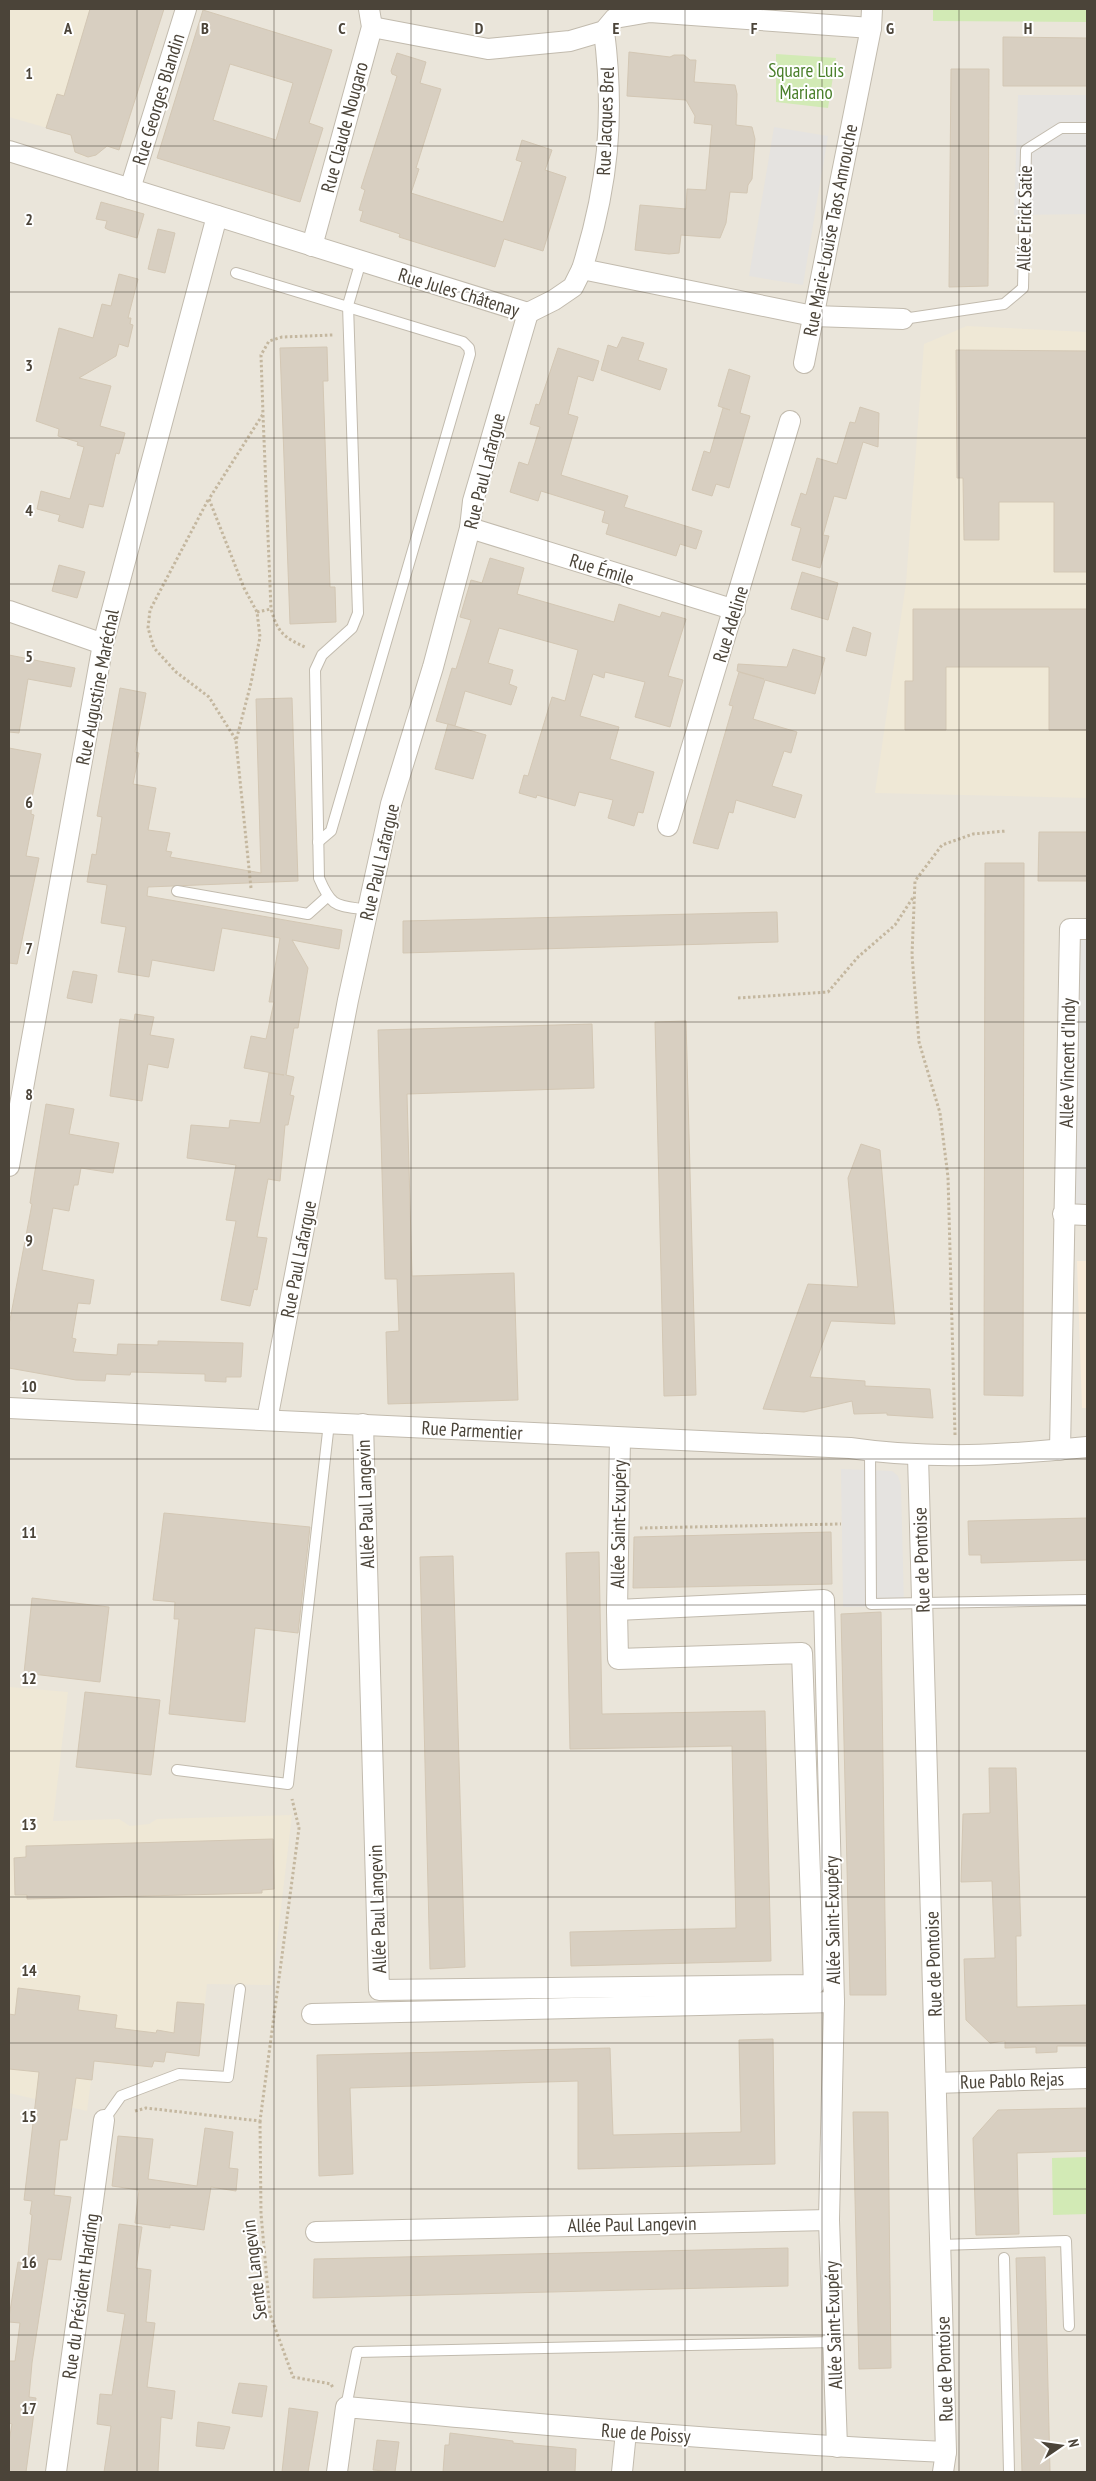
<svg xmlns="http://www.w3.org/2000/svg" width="1096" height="2481" font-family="'PT Sans Narrow',sans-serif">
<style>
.residential{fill:#eae5da}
.commercial{fill:#f7ead8}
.education{fill:#efe8d6}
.green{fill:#d2eab5}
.parking{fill:#e5e3e0}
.building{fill:#d8cfc1;stroke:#d3c7b4;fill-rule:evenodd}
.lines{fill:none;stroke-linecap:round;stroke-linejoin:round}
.service-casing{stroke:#c2bbae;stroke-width:12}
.minor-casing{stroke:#c2bbae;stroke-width:22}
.path{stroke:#c4b79f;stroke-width:3;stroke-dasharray:2.5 2.5;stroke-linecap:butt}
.service{stroke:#fff;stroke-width:10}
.minor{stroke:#fff;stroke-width:20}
.grid{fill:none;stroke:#4b4439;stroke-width:1;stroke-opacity:0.55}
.labels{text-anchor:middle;stroke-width:4;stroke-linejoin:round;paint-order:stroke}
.park-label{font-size:19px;fill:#4a7f2a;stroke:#fff}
.street-label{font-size:19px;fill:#4b4439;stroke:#fff}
.grid-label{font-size:16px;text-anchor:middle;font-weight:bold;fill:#4b4439;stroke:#fff;stroke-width:4;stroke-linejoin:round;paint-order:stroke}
</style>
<rect width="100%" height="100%" fill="#f6f3ec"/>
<!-- residential -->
<rect class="residential" x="9" y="9" width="1078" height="2463"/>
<!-- commercial -->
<path class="commercial" d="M1077,1261h10v147h-5z"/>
<!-- education -->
<g class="education">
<path d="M9,9h155l-45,141 -15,-5 -8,10 -13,2 -10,-9 -1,-13 -63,-18z"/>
<path d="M967,326l120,6v466l-212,-5 31,-210 18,-239z"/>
<path d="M9,1687l59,5 -15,129 66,-2 11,7 19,-2 8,-5 135,-4 -20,170 -65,-1 -8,72 -33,-8 -2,14 -10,-1 -2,6 -41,-3h-2v-5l-15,-2 -7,54 -78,-18z"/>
</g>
<!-- green -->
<g class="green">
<path d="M933,9h154v13l-154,-1z"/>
<path d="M776,54l60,4 -8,50 -52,-6z"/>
<path d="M1087,2157v57l-34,1 -1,-57z"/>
</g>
<!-- parking -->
<g class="parking">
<path d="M1018,95h69v119l-73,1z"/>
<path d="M774,127l54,9 -25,149 -54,-9z"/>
<path d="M1066,934h21v273h-24z"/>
<path d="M841,1469l51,2 6,5 3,9 3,121 -61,1z"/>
</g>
<!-- building -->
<g class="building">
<path d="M90,9h74l-45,141 -12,-4 -11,9 -8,2 -13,-5 -4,-17 -25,-7 11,-34 7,2z"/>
<path d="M203,10l129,40 -23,73 14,5 -23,74 -143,-44zM230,64l63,19 -17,57 -63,-20z"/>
<path d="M1003,37l84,1v48h-84z"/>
<path d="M629,52l41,5 4,-2h10l6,5h6l-2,22 41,3 2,9 -1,31 16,2 3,12 -3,40 -4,6 -1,8 -17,-1 -4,31 -6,15 -39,-3 -2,18 -10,1 -34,-4 5,-45 46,4 1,-20 19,1 6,-65 -18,-2 1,-7 -9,-16 -59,-4z"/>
<path d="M397,53l29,9 -6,21 21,6 -25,79 3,1 -8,24 92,29 19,-60 -6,-2 6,-20 30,10 -7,20 21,7 -23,74 -39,-12 -9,28 -96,-30 1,-3 -40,-13 3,-10 -4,-1 6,-20 -4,-2 36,-112 -5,-2 -1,-3z"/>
<path d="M951,69h38l-1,217 -39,1z"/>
<path d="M101,202l43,12 -7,24 -28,-8 -4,-2 2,-7 -11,-2z"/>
<path d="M158,229l17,4 -10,40 -17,-4z"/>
<path d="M119,274l19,5 -10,39h3l-1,6 3,1 -5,22 -9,-3 -3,12 -37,22 32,8 -11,40 25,7 -6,21 -3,-1 -13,54 -14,-3 -6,24 -25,-7 2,-6 -23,-6 4,-18 29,8 14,-52 -7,-2 1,-3 -20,-6 1,-7 -23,-8 23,-93 34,10 9,-34 9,2z"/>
<path d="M622,337l22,6 -6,17 29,9 -7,21 -59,-20 7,-25 9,3z"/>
<path d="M327,347l1,34h-5l7,206h5l1,35 -46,2 -10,-276z"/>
<path d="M558,348l41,13 -6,20 -15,-5 -10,38 10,3 -17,58 67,21 -4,11 78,24 -6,18 -16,-5 -4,12 -70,-22 3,-10 -7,-2 3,-11 -64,-20 -3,10 -28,-9 9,-30 9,3 12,-38 -10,-3 6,-20 3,1z"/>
<path d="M956,350l131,1v221h-33v-70h-55v38h-35l-1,-62h-6z"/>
<path d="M729,369l21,7 -10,37 10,3 -21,72 -13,-4 -4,12 -20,-6 12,-39 6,2 13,-45 7,2 -12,-4z"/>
<path d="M860,407l19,6 -1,34 -15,-5 -17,57 -12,-3 -11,39 6,1 -9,32 -28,-8 9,-32 -10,-3 10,-32 5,2 11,-37 20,6 13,-42 5,1z"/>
<path d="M490,558l34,10 -7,26 97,28 5,-18 41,13 2,-5 24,7 -18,57 15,4 -13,47 -35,-10 10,-35 -40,-10 -1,6 -11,-4 -13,42 39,11 -9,32 44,13 -11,41 -5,-1 -4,14 -26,-8 5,-18 -34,-8 -4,14 -38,-11 -1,3 -17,-5 5,-18 4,1 24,-79 13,4 13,-51 -79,-22 -11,35 25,7 -4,14 8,3 -6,18 -46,-14 -10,35 -19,-5 16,-53 4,1 15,-49 -11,-3 11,-37 11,3z"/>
<path d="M59,565l26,7 -8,26 -25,-7z"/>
<path d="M802,572l36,11 -10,37 -37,-11z"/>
<path d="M913,609h174v121h-38v-63h-103v63h-41v-49h8z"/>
<path d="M853,627l18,6 -5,23 -20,-5z"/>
<path d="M793,649l32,9 -10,36 -50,-14 -12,39 44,13 -6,21 -7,-2 -12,35 30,9 -7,23 -59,-18 -3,13 -4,-1 -11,37 -25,-6 40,-137 -4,-1 10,-33 25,7 -27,-8 1,-7 49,3z"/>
<path d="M9,655l66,13 -4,19 -43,-8 -9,54 -10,-1z"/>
<path d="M120,688l26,5 -11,59 4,1 -6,31 23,4 -8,42 22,3 -4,18 6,1 -2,5 91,16 -5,-174 36,-1 6,183 -150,6 -1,9 195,34 -3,19 -47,-9 16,28 -10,60h-4l-8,47 8,2 -4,18 4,1 -6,29h-3l-5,56 -12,-2 -11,58 10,1 -10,52 -3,-1 -4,17 -29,-6 15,-79 -10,-1 10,-55 -49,-7 4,-33 38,3 1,-8 30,3 9,-50 15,2 -40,-7 7,-32 15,3 8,-37h-5l11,-64 -58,-10 -8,43 -62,-11 -3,17 -31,-5 8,-45 -25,-4 6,-38 -20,-3 5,-28 4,1 6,-38 -5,-1z"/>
<path d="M448,724l38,11 -13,44 -38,-10z"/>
<path d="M9,748l32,6 -9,44 -1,16 3,1 -8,41 13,2 -22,106 -8,-1z"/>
<path d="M1039,832h48v49h-49z"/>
<path d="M985,863h39l-1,533 -39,-1z"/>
<path d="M777,912l1,30 -375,11v-32z"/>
<path d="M73,971l24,4 -5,28 -25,-5z"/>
<path d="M135,1014l19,3 -4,18 24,4 -6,29 -20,-4 -6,37 -32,-5 10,-77 14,2z"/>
<path d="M686,1021l10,374 -32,1 -9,-374z"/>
<path d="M592,1024l2,64 -187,6 5,182 102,-3 4,127 -130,4 -2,-72 13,-1 -2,-52h-12l-7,-249z"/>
<path d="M46,1104l28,5 -5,25 50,9 -6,30 -32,-5 -3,17h-4l-5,26 -16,-3 -11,62 52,10 -4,24 -12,-1 -6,35 4,1 -3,13 44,3 1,-11 40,1v-4l85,2 -2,34h-15v5l-21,-1v-7l-74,-2 -1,3 -24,-1 -1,7 -29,-1 -67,-12v-43l23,-121 -2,-1 4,-26z"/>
<path d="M861,1144l19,6 15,174 -64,-3 -21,56 55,4v5l65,3 3,29 -46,-3v-2l-33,1 -2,-13 -48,11 -41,-3 45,-125 50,3 -10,-109z"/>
<path d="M164,1513l146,14 -12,106 -43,-5 -10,94 -76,-8 10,-95h-5l1,-17 -22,-2z"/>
<path d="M1087,1518v42l-106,3v-8h-12l-1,-34z"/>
<path d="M831,1532l1,52 -199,4 1,-51z"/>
<path d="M599,1552l3,162 163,-3 6,250 -200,5 -1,-34 166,-4 -4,-182 -162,3 -4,-196z"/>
<path d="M453,1556l12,411 -35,2 -10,-412z"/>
<path d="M32,1598l77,9 -9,75 -76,-9z"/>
<path d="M881,1612l5,383h-36l-9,-381z"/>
<path d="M85,1692l75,8 -9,75 -75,-8z"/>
<path d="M989,1768h27l5,168h-5l1,71 70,-2v41h-30v6l-21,1v-6l-31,1v-7l-15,2 -24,-23 -2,-61 31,-1 -3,-77 -31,1 2,-68 27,-1z"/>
<path d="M273,1839l1,50 -12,1v3l-235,6v-4h-12l-1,-37 12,-1v-11z"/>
<path d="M18,1988l62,8 -2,14 39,5 -2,13 41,5 1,-3 17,3 3,-31 27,2 -5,52 -33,-4 -2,10 -10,-1 -2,6 -58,-6 -2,19 -16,-2 -9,62h-7l-6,55 17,2 -10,63 -13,-1 -16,104 -3,34 7,1 -10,74h-17v-31l3,-17 -3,-1v-62h6l5,-38 -11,-1v-5l9,-55 9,2 5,-49 -2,-1 2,-13 -8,-1 15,-128 -30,-3v-55l6,1z"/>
<path d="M773,2039l2,125 -197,5v-88l-228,7 3,86 -34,2 -2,-121 293,-7 3,87 128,-3 -2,-92z"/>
<path d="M1087,2108v43l-70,2 2,81 -43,1 -3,-97 25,-28z"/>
<path d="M853,2112h35l3,256 -32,1z"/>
<path d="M205,2128l28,4 -4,36 9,1 -2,22 -25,-4 -7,43 -34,-5v3l-35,-5 4,-33 -27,-4 6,-50 35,3 -5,40 49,7z"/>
<path d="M119,2224l23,3 -6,41 15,2 -5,52 9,1 -8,64 28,4 -3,28 -11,-2 -3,55h-54l7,-46 -14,-2 3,-30 12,1 13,-81 -18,-3z"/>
<path d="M788,2248v38l-475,12 1,-39z"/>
<path d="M1045,2257l5,215h-28l-6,-214z"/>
<path d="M239,2383l28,3 -5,31 -30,-4z"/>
<path d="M289,2408l29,4 -10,60h-26z"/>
<path d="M198,2422l32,5 -6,22 -28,-3z"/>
<path d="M450,2433l63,8v2l63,6 -1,23h-132l2,-27h4z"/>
<path d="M377,2440l22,2 -4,30 -22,-2z"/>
</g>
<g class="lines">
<defs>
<g id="service">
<path d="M361,261l-13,44 10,308 -6,15 -30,27 -7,15 4,208c13,31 18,27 49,32"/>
<path d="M236,273l227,69 6,6 1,6 -139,477 -13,11"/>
<path d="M903,319l101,-15 19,-16 3,-138 35,-22h26"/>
<path d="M177,891l131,23 19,-17"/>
<path d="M870,1451l1,153 216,-4"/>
<path d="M177,1770l111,14 41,-361"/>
<path d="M104,2120l17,-24 58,-22 49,3 12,-88"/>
<path d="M941,2245l125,-4 3,85"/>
<path d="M1004,2258l5,214"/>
<path d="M346,2407l11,-55 477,-10"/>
</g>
<g id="minor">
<path d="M372,27l116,22 82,-8 34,-10 11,-13 35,-6 221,16"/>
<path d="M9,151l519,162 26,-13 19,-13 9,-18 231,47 90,3"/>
<path d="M130,189l56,-180"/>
<path d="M312,246l60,-219 -3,-18"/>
<path d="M582,269c26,-83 33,-152 22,-238"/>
<path d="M804,363l67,-335 1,-19"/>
<path d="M470,528l265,82"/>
<path d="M9,611l94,33"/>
<path d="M668,826l122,-405"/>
<path d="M9,1166l94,-522 114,-428"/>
<path d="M1063,1214l24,1"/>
<path d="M9,1408l841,40c81,12 156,7 237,-1"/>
<path d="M267,1420l81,-420 43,-196 42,-137 37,-139 3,-27 55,-188"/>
<path d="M363,1424l16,566 435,-5 -12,-332 -184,6 -1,-49"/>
<path d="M620,1438l-3,172 207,-10 10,402 -5,218 8,227"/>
<path d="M1060,1450l10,-521h17"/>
<path d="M918,1456l28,996 -3,20"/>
<path d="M312,2014l522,-12"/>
<path d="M936,2083l151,-5"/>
<path d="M316,2232l513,-12"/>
<path d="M56,2472l48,-352"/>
<path d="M337,2472l9,-65c200,18 400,36 600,45"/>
<path d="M622,2472l4,-40"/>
</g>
</defs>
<!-- service casing -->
<use href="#service" class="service-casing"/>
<!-- minor casing -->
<use href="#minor" class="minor-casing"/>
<!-- path -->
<g class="path">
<path d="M263,415l8,194c7,25 14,29 36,39"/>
<path d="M208,500l-58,110 -2,18 6,20 22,24 33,25 27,43"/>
<path d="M257,612l14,-3"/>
<path d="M251,888l-15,-147 15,-58 9,-46 -3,-25 -13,-24 -35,-89 54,-85 -2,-59 8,-14 13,-4 51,-2"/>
<path d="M738,998l90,-6 30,-35 37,-32 19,-29"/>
<path d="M955,1435l-7,-258 -8,-64 -21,-71 -7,-87 3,-74 27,-36 31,-11 33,-3"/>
<path d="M640,1528l201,-4"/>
<path d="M135,2111l11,-3 114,13 39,-293 -7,-29"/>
<path d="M260,2121l1,93 9,100 23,63 38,7 2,4"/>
</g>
<!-- service -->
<use href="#service" class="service"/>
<!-- minor -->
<use href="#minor" class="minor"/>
</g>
<!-- grid -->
<path class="grid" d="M137,9v2463M274,9v2463M411,9v2463M548,9v2463M685,9v2463M822,9v2463M959,9v2463M9,146h1078M9,292h1078M9,438h1078M9,584h1078M9,730h1078M9,876h1078M9,1022h1078M9,1168h1078M9,1313h1078M9,1459h1078M9,1605h1078M9,1751h1078M9,1897h1078M9,2043h1078M9,2189h1078M9,2335h1078"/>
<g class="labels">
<!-- park labels -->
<g class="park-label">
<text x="806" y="77">Square Luis<tspan x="806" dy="22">Mariano</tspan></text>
</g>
<!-- street labels -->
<g class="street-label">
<text transform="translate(158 99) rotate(-73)" y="7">Rue Georges Blandin</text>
<text transform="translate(605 121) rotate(-88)" y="7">Rue Jacques Brel</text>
<text transform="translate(344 127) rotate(-75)" y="7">Rue Claude Nougaro</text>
<text transform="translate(1024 218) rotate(-89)" y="7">Allée Erick Satie</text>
<text transform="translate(830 230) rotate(-79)" y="7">Rue Marie-Louise Taos Amrouche</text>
<text transform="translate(459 292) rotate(17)" y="7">Rue Jules Châtenay</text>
<text transform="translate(484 471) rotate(-76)" y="7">Rue Paul Lafargue</text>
<text transform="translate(602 569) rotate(17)" y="7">Rue Émile</text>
<text transform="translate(730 624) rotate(-73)" y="7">Rue Adeline</text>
<text transform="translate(97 687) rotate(-79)" y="7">Rue Augustine Maréchal</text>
<text transform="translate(379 862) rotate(-77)" y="7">Rue Paul Lafargue</text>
<text transform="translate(1067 1063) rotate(-89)" y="7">Allée Vincent d'Indy</text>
<text transform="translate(298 1259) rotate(-79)" y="7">Rue Paul Lafargue</text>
<text transform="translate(472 1430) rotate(3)" y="7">Rue Parmentier</text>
<text transform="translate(365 1504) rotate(-92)" y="7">Allée Paul Langevin</text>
<text transform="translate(618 1524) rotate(-89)" y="7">Allée Saint-Exupéry</text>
<text transform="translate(921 1560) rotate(-92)" y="7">Rue de Pontoise</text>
<text transform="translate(377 1909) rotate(-92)" y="7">Allée Paul Langevin</text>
<text transform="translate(832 1920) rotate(-91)" y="7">Allée Saint-Exupéry</text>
<text transform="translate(933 1964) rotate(-92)" y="7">Rue de Pontoise</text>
<text transform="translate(1012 2080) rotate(-2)" y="7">Rue Pablo Rejas</text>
<text transform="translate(632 2224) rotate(-1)" y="7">Allée Paul Langevin</text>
<text transform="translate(254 2270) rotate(-97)" y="7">Sente Langevin</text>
<text transform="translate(80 2296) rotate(-82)" y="7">Rue du Président Harding</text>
<text transform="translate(833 2325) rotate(-92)" y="7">Allée Saint-Exupéry</text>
<text transform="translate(944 2369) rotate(-92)" y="7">Rue de Pontoise</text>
<text transform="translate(646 2433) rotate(4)" y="7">Rue de Poissy</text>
</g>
</g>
<g class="grid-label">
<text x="68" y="34">A</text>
<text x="205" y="34">B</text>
<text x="342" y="34">C</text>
<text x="479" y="34">D</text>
<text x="616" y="34">E</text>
<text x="754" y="34">F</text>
<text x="890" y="34">G</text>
<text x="1028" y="34">H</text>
<text x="29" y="79">1</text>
<text x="29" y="225">2</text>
<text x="29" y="371">3</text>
<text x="29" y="516">4</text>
<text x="29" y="662">5</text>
<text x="29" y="808">6</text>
<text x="29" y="954">7</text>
<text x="29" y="1100">8</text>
<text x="29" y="1246">9</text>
<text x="29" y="1392">10</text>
<text x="29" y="1538">11</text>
<text x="29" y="1684">12</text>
<text x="29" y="1830">13</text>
<text x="29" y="1976">14</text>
<text x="29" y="2122">15</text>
<text x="29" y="2268">16</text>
<text x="29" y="2414">17</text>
</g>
<!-- border -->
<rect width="1096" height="2481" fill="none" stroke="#4b4439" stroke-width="20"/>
<!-- north arrow -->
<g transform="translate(1061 2446) rotate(77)" stroke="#ffffff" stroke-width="4" paint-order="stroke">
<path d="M0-4L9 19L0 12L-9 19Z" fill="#4b4439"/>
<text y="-8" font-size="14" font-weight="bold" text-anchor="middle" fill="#4b4439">N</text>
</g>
</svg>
